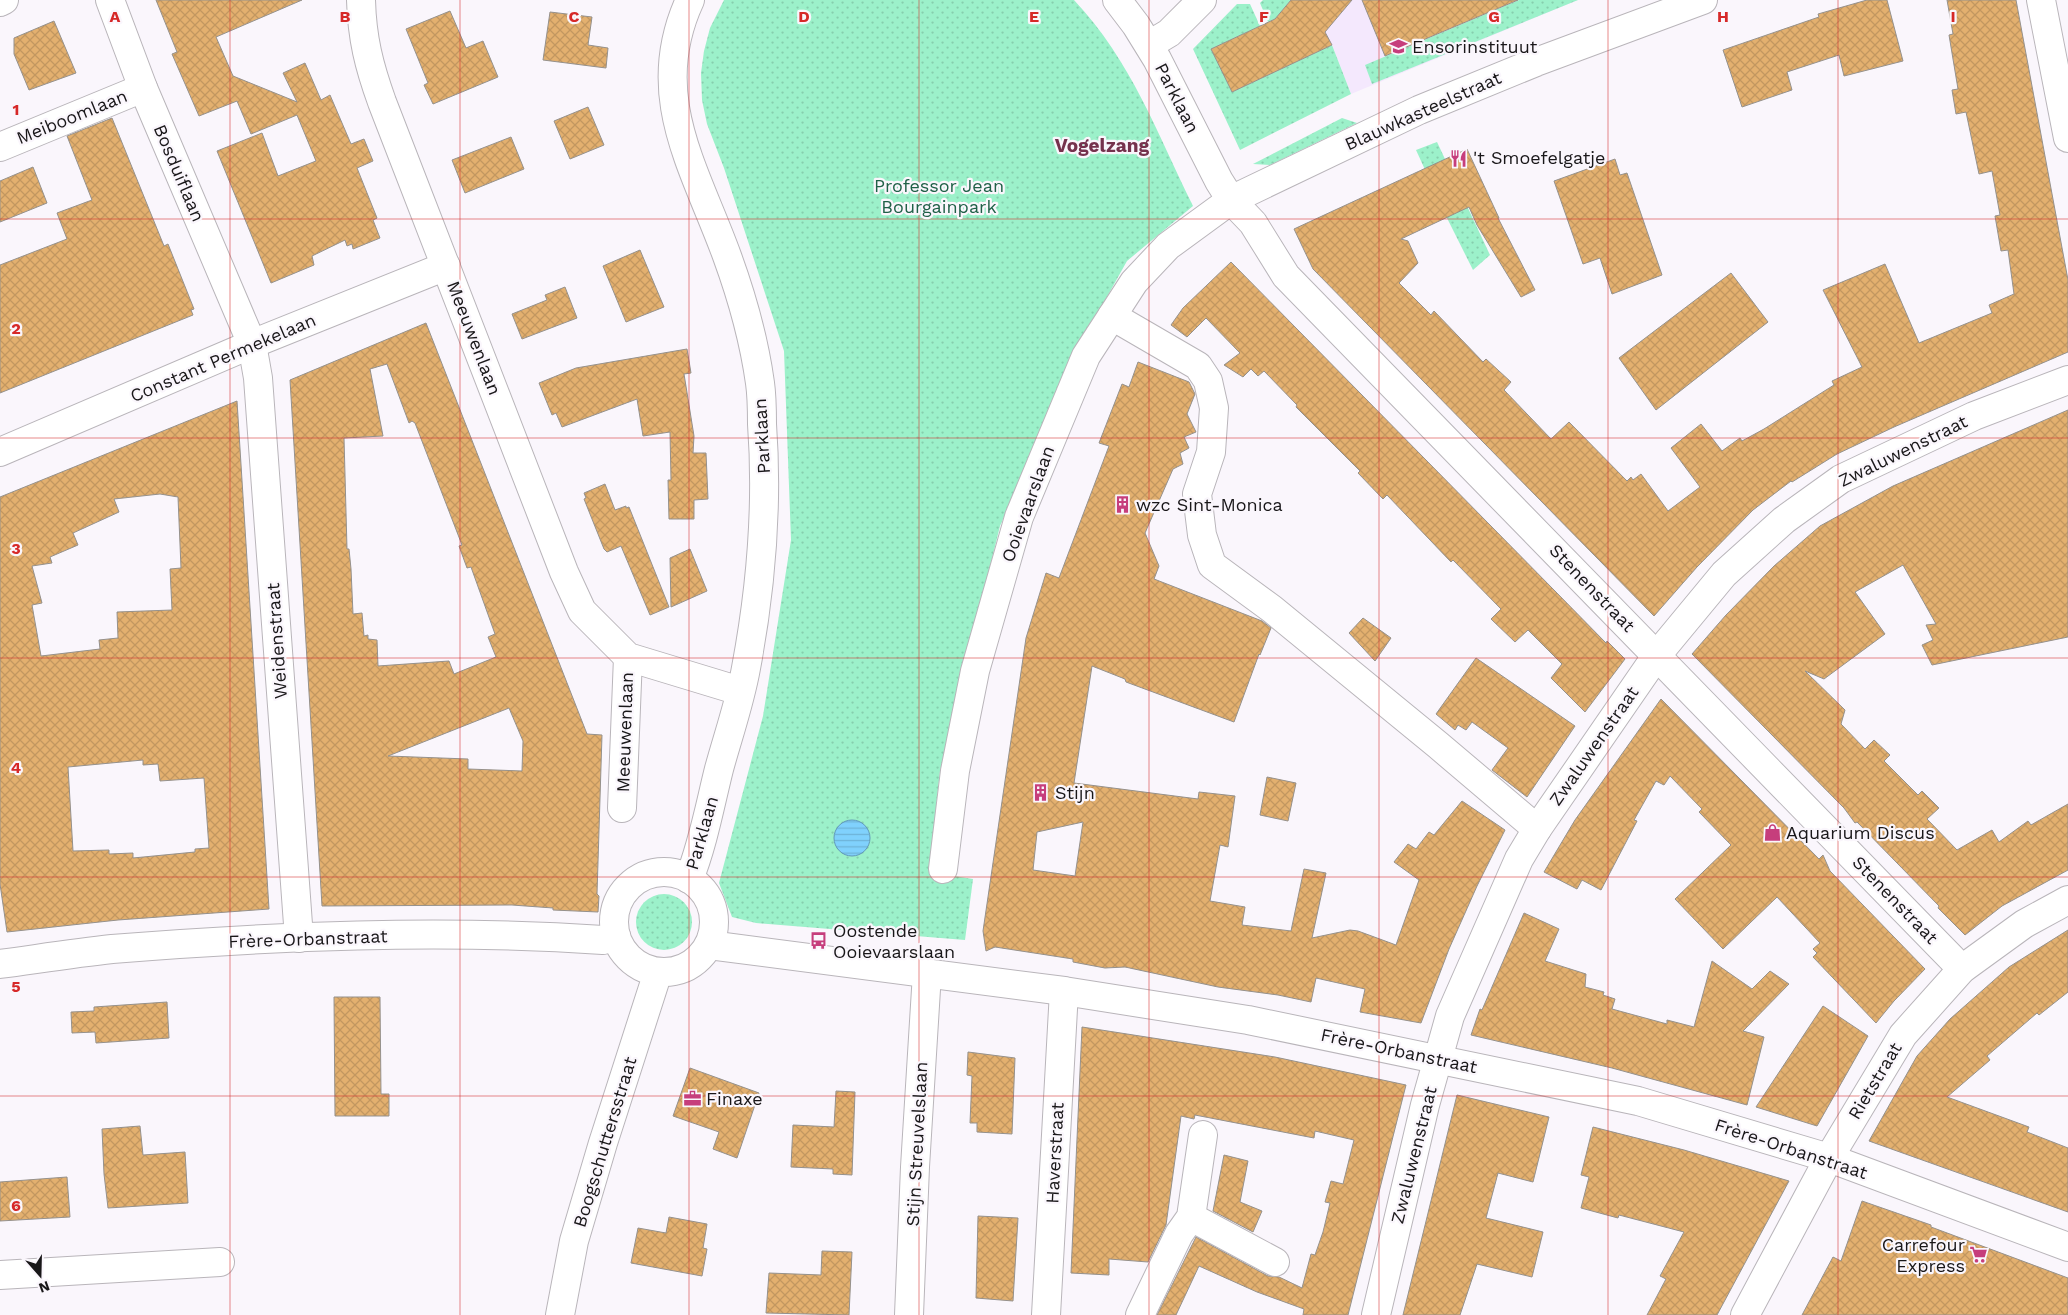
<svg xmlns="http://www.w3.org/2000/svg" width="2068" height="1315" font-family="'Work Sans',sans-serif">
<style>
.education{fill:#f4e8fd}
.green{fill:url(#green-dots)}
.water{fill:url(#water-rules);stroke:#6199b9}
.building{fill:url(#building-cross-hatch);stroke:#95918c;fill-rule:evenodd}
.lines{fill:none;stroke-linecap:round;stroke-linejoin:round}
.minor-casing{stroke:#b9b5ba;stroke-width:30}
.minor{stroke:#fff;stroke-width:28}
.grid{fill:none;stroke:#d62828;stroke-width:1;stroke-opacity:0.55}
.labels{text-anchor:middle;stroke-width:4.5;stroke-linejoin:round;paint-order:stroke}
.poi-label{font-size:18px;fill:#191719;stroke:#faf6fc;text-anchor:start}
.street-label{font-size:18px;fill:#191719;stroke:#faf6fc}
.park-label{font-size:18px;fill:#1f6147;stroke:#faf6fc}
.neighbourhood-label{font-size:19px;font-weight:bold;fill:#75324d;stroke:#faf6fc}
.grid-label{font-size:16px;text-anchor:middle;font-weight:bold;fill:#d62828;stroke:#faf6fc;stroke-width:4.5;stroke-linejoin:round;paint-order:stroke}
</style>
<defs>
<pattern id="green-dots" width="8" height="8" patternUnits="userSpaceOnUse" patternTransform="scale(1.25)"><rect width="8" height="8" fill="#9cf1ca"/><path d="M2 2h.1M6 6h.1" fill="none" stroke="#86cead" stroke-width="1.8" stroke-linecap="round"/></pattern>
<pattern id="water-rules" width="6" height="5" patternUnits="userSpaceOnUse" patternTransform="scale(1.25)"><rect width="6" height="5" fill="#80d1fd"/><path d="M0 2.5h6" fill="none" stroke="#6eb3d8"/></pattern>
<pattern id="building-cross-hatch" width="8" height="8" patternUnits="userSpaceOnUse" patternTransform="scale(1.25)"><rect width="8" height="8" fill="#e3b06f"/><path d="M0 0l8 8M0 8l8-8" fill="none" stroke="#c29760"/></pattern>
</defs>
<rect width="100%" height="100%" fill="#faf6fc"/>
<!-- education -->
<path class="education" d="M1291,0h287l-227,94 -19,-49 -100,47 -21,-43 64,-30z"/>
<!-- green -->
<g class="green">
<path d="M724,0h350c58,62 82,131 119,206l-66,55 -48,86 -79,179 -60,245 -11,101 44,7 -8,61 -209,-17 -24,-6 -13,-34 44,-167 28,-176 -7,-189 -60,-183 -17,-44 -5,-24 -1,-27 3,-22 6,-23z"/>
<path d="M1263,0h28l-16,19 -7,3 -8,-19z"/>
<path d="M1519,0h59l-206,84 -7,-19z"/>
<path d="M1237,4h13l10,22 -49,23 21,43 100,-47 19,49 -111,56 -47,-101z"/>
<path d="M1342,118l15,5 -87,42 -17,-1z"/>
<path d="M1437,142l53,113 -17,15 -25,-50 -32,-70z"/>
<circle cx="664" cy="922" r="28"/>
</g>
<!-- water -->
<circle class="water" cx="852" cy="838" r="18"/>
<!-- building -->
<g class="building">
<path d="M156,0h146l-86,37 17,39 64,26 -14,-29 22,-10 16,37 9,-5 21,49 13,-5 9,22 -16,7 20,50 -4,2 7,18 -27,11 -1,-5 -5,2 -2,-6 -33,16 2,9 -43,18 -54,-132 45,-18 16,43 38,-15 -19,-46 -46,19 -14,-33 -38,15 -27,-62 5,-2z"/>
<path d="M1291,0h61l-27,32 7,13 -100,47 -21,-43 64,-30z"/>
<path d="M1362,0h156l-133,56z"/>
<path d="M1867,0h20l16,61 -59,15 -5,-21 -52,17 5,18 -50,17 -19,-57 96,-33 -1,-3z"/>
<path d="M1947,0h69l52,280v72l-174,75 -57,27 -45,28 -1,-1 -38,29 -56,57 -43,49 -341,-347 -19,-40 173,-80 32,69h-1l37,72 -14,7 -44,-72 -8,-18 -68,32 7,2 10,22 -19,20 32,32 3,-4 49,51 3,-3 25,23 -7,8 47,49 18,-17 58,59 4,-4 2,3 8,-6 27,37 32,-24 -29,-39 30,-24 21,27 18,-13 2,3 22,-12 70,-44 -2,-4 30,-14 -39,-77 62,-26 34,79 73,-30 -3,-8 25,-11 -6,-44 -7,1 -6,-35 5,-1 -8,-44 -13,3 -13,-62 -10,2 -4,-24 6,-1 -9,-54 4,-1z"/>
<path d="M450,11l16,37 17,-7 15,36 -65,27 -9,-19 4,-2 -22,-54z"/>
<path d="M550,12l42,5 -4,28 20,3 -2,20 -63,-8z"/>
<path d="M54,21l22,52 -47,17 -15,-36v-16z"/>
<path d="M588,107l16,38 -34,14 -16,-38z"/>
<path d="M112,118l52,128 4,-2 26,65 -3,1 2,5 -193,78v-128l67,-26 -10,-26 35,-13 -25,-64z"/>
<path d="M511,137l13,32 -59,24 -13,-33z"/>
<path d="M1615,159l5,16 7,-2 35,102 -50,19 -12,-36 -17,6 -29,-83z"/>
<path d="M33,167l14,36 -47,19v-41z"/>
<path d="M640,250l24,57 -38,15 -23,-56z"/>
<path d="M1231,262l323,328 52,53 1,-2 18,18 -40,53 -34,-34 11,-14 -34,-34 -13,12 -24,-23 10,-10 -48,-49 -2,2 -64,-67 -4,4 -25,-26 2,-2 -64,-64 1,-2 -33,-34 -6,5 -7,-7 -8,8 -19,-12 16,-12 -34,-35 -19,19 -16,-12 12,-17z"/>
<path d="M1731,273l37,49 -112,88 -37,-52z"/>
<path d="M565,287l12,31 -55,21 -10,-25 35,-14 -2,-5z"/>
<path d="M426,323l161,411 15,1 -5,159 2,2 -1,16 -45,-2v-2l-41,-3 -190,1 -32,-526zM387,364l22,59 3,-2 3,2 47,122 -3,1 8,22 4,-1 24,67 -7,3 8,20 -42,17 -5,-13 -71,5 -1,-26 -9,-1v-4l-4,1 -2,-23 -9,1 -2,-45 -2,-20h-2l-3,-111 39,-2 -13,-67zM509,708l14,33 -1,30 -54,-2v-10l-80,-3z"/>
<path d="M687,349l4,24 -7,1 10,62 -1,17h13l2,46 -14,1v19h-25l-1,-39h3l-1,-48 -27,4 -6,-37 -75,28 -6,-14 -4,2 -13,-32 37,-15z"/>
<path d="M1138,362l51,20 6,12 -8,20 9,18 -12,5 5,11 -9,5 3,11 -10,5 -28,64 14,33 -5,13 108,42 9,7 -11,27 -1,-1 -25,68 -108,-40 -1,-3 -33,-13 -18,117 124,16 1,-7 36,4 -7,51 -8,-2 -10,56 35,6 -3,18 49,6 13,-62 22,4 -14,65 38,-8 8,1 38,14 23,-65 -25,-18 14,-18 8,5 13,-17 5,3 28,-34 43,29 -28,56 -28,63 -28,74 -61,-11 5,-23 -49,-11 -5,24 -33,-7 -60,-8 -93,-20 -20,1 -32,-6v-3l-78,-12 -9,4 -3,-20 43,-293 20,-65 13,5 50,-132 -10,-3 23,-59 7,3zM1083,822l-8,54 -42,-6 4,-38z"/>
<path d="M237,401l32,508 -151,11 -111,12 -7,-48v-387zM160,494l18,3 3,71 -11,1 2,41 -55,2 1,26 -19,2 1,9 -59,7 -9,-51 10,-2 -10,-37 20,-3 -2,-6 28,-12 -5,-12 46,-21 -5,-13zM143,760v5l15,-1 2,17 44,-3 5,70 -14,1v3l-62,6v-5l-24,1v-4l-36,1 -5,-84z"/>
<path d="M2068,410v227l-136,28 -10,-20 11,-5 -7,-15 10,-1 -33,-59 -48,27 30,42 -61,45 -19,-8 40,39 -4,14 24,25 9,-9 16,15 -6,6 34,34 4,-4 17,17 -12,11 30,31 35,-20 7,12 29,-21 3,4 37,-21v66l-66,36 -37,29 -27,-27 1,-2 -82,-84 -2,1 -11,-15 -152,-154 34,-39 48,-49 46,-40 73,-40z"/>
<path d="M605,484l10,26 11,-4v2l3,-1 40,100 -19,8 -29,-69 -14,6 -3,-3 -20,-50 2,-1 -2,-5z"/>
<path d="M690,549l17,42 -36,16 -1,-49z"/>
<path d="M1363,618l28,20 -16,23 -26,-28z"/>
<path d="M1476,658l99,68 -48,71 -35,-27 16,-22 -36,-26 -6,8 -8,-5 -3,5 -19,-16z"/>
<path d="M1661,699l158,160 4,-4 7,16 95,98 -31,32 -18,22 -63,-66 4,-4 -4,-4 7,-6 -43,-46 -54,52 -48,-50 56,-54 -32,-33 3,-3 -32,-33 -6,9 -8,-4 -22,39 3,1 -36,69 -19,-10 -5,9 -33,-17 31,-52z"/>
<path d="M1267,777l29,6 -8,38 -28,-6z"/>
<path d="M1524,913l35,16 -14,32 41,13 -1,13 19,5 -1,3 12,4 -3,10 55,15v-4l27,7 18,-66 40,28 18,-18 19,13 -46,47 21,6 -17,68 -135,-37 -141,-33 9,-26 2,1z"/>
<path d="M2068,930v62l-29,23 -2,-2 -50,43 3,4 -43,37 82,30 -2,5 41,16v64l-199,-71 48,-85 33,-37 59,-52z"/>
<path d="M334,997h46l1,97h8v22h-54z"/>
<path d="M167,1002l2,36 -73,5 -1,-11 -23,1 -1,-21 23,-1v-4z"/>
<path d="M1823,1006l45,30 -51,90 -61,-19z"/>
<path d="M1082,1027l193,30 131,28 -58,230h-45l1,-6 -47,-17 -58,-26 -23,49h-19l39,-78 72,39 11,1 23,11 9,-34 4,1 8,-23 7,-29 -5,-1 6,-21 12,3 11,-44 -39,-9 -1,7 -119,-23 -1,4 -13,-3 -15,109 -18,37 -39,-3v16l-38,-2z"/>
<path d="M968,1052l47,6 -3,76 -35,-2v-9h-7l2,-47 -5,-1z"/>
<path d="M690,1068l69,25 -22,65 -24,-9 6,-17 -46,-16z"/>
<path d="M836,1091l19,1 -3,83 -19,-1v-5l-42,-2 2,-42 41,2z"/>
<path d="M1457,1095l92,22 -16,65 -35,-9 -12,45 57,14 -11,45 -55,-13 -17,51h-57z"/>
<path d="M140,1126l3,29 42,-3 3,51 -80,5 -4,-34 -2,-45z"/>
<path d="M1593,1127l91,23 105,31 -72,134h-70l19,-36 -6,-3 24,-44 -65,-17 -1,3 -37,-10 8,-31 -8,-2z"/>
<path d="M1224,1155l24,6 -8,41 22,9 -9,21 -40,-21z"/>
<path d="M67,1177l3,40 -70,4v-39z"/>
<path d="M1862,1201l69,24v2l137,51v37h-266l31,-58 8,4z"/>
<path d="M978,1216l40,2 -5,83 -37,-3z"/>
<path d="M669,1217l38,7 -4,24 4,1 -5,27 -71,-13 7,-35 28,5z"/>
<path d="M822,1251l30,1 -3,63 -83,-2 3,-40 52,2z"/>
</g>
<g class="lines">
<defs>
<g id="minor">
<path d="M110,0l33,88 109,256 6,34 41,560"/>
<path d="M361,0c1,38 8,66 21,102l182,470 18,39 46,46 112,34"/>
<path d="M1117,0l19,25 21,34 62,122 12,19 22,23 33,53 676,693"/>
<path d="M2041,0l27,138"/>
<path d="M0,2l4,-2"/>
<path d="M1149,45l20,-12 33,-33"/>
<path d="M0,147l143,-59"/>
<path d="M1112,316l86,50 10,15 6,27 -3,44 -14,42 5,41 10,30 60,44 166,136 99,84"/>
<path d="M0,452l252,-108 194,-78"/>
<path d="M622,808l6,-151"/>
<path d="M943,869l12,-98 20,-100 44,-154 67,-161 48,-74 34,-36 63,-46 188,-90 117,-48 167,-62"/>
<circle cx="664" cy="922" r="50"/>
<path d="M689,879c14,-35 21,-74 30,-110 9,-33 21,-67 27,-101 15,-80 22,-162 16,-244 0,-13 0,-27 -2,-41 -6,-43 -18,-86 -33,-127 -32,-88 -81,-161 -37,-256"/>
<path d="M709,945l355,46 184,29 390,81 191,57 239,89"/>
<path d="M0,964c37,-5 75,-11 112,-15 163,-13 328,-20 491,-9l13,-4"/>
<path d="M1191,1217l84,45"/>
<path d="M0,1275l220,-13"/>
<path d="M560,1315l14,-74 29,-98 55,-171"/>
<path d="M909,1315l6,-148 12,-194"/>
<path d="M1046,1315l18,-324"/>
<path d="M1140,1315l39,-81 12,-17 12,-82"/>
<path d="M1376,1315l49,-210 25,-89 69,-157 18,-30 120,-174 67,-81 60,-54 57,-41 133,-63 94,-36"/>
<path d="M1745,1315l84,-157 74,-123 59,-66 62,-45 44,-24"/>
</g>
</defs>
<!-- minor casing -->
<use href="#minor" class="minor-casing"/>
<!-- minor -->
<use href="#minor" class="minor"/>
</g>
<!-- grid -->
<path class="grid" d="M230,0v1315M460,0v1315M689,0v1315M919,0v1315M1149,0v1315M1379,0v1315M1608,0v1315M1838,0v1315M0,219h2068M0,438h2068M0,658h2068M0,877h2068M0,1096h2068"/>
<!-- icons -->
<defs>
<symbol id="school-bare" viewBox="-9 -9 18 18"><path d="M0-5L7-2L0 1L-7-2ZM-4 1L0 2.5L4 1V4Q0 6-4 4Z" fill="#c63e7c" stroke="#faf6fc" stroke-width="2.5" paint-order="stroke"/></symbol>
<symbol id="restaurant-bare" viewBox="-9 -9 18 18"><path d="M-5-6h1v4h1v-4h1v4h1v-4h1v5L-1.5 .5V6h-2V.5L-5-1ZM5-6V6H3V1.5H1.5Q1.5-4 5-6Z" fill="#c63e7c" stroke="#faf6fc" stroke-width="2.5" paint-order="stroke"/></symbol>
<symbol id="building-bare" viewBox="-9 -9 18 18"><path d="M-4-6H4V6H1V3H-1V6H-4ZM-2.5-4.3h1.7v1.8h-1.7ZM.8-4.3h1.7v1.8H.8ZM-2.5-1h1.7V.8h-1.7ZM.8-1h1.7V.8H.8Z" fill="#c63e7c" stroke="#faf6fc" stroke-width="2.5" paint-order="stroke"/></symbol>
<symbol id="shop-bare" viewBox="-9 -9 18 18"><path d="M-5-2.5h2.3a2.7 3.5 0 0 1 5.4 0H5L5.5 6h-11ZM-1.5-2.5h3a1.5 2.3 0 0 0-3 0Z" fill="#c63e7c" stroke="#faf6fc" stroke-width="2.5" paint-order="stroke"/></symbol>
<symbol id="bus-bare" viewBox="-9 -9 18 18"><path d="M-5-6H5V4H4V6H2V4H-2V6H-4V4H-5ZM-3.5-4V0h7V-4ZM-3.5 1.2v1.5H-2V1.2ZM2 1.2v1.5H3.5V1.2Z" fill="#c63e7c" stroke="#faf6fc" stroke-width="2.5" paint-order="stroke"/></symbol>
<symbol id="office-bare" viewBox="-9 -9 18 18"><path d="M-6-3h4V-5.5h4V-3h4V5H-6ZM-1-4.5V-3h2v-1.5ZM-6 0V1H6V0Z" fill="#c63e7c" stroke="#faf6fc" stroke-width="2.5" paint-order="stroke"/></symbol>
<symbol id="supermarket-bare" viewBox="-9 -9 18 18"><path d="M-6-5.5h2.5l.6 2H6L4.5 2H-2.5L-4.4-4H-6ZM-1.5 3.2a1.3 1.3 0 1 0 .1 0ZM3 3.2a1.3 1.3 0 1 0 .1 0Z" fill="#c63e7c" stroke="#faf6fc" stroke-width="2.5" paint-order="stroke"/></symbol>
</defs>
<g fill-rule="evenodd">
<use href="#school-bare" x="1386" y="34" width="25" height="25"/>
<use href="#restaurant-bare" x="1446" y="146" width="25" height="25"/>
<use href="#building-bare" x="1110" y="492" width="25" height="25"/>
<use href="#building-bare" x="1028" y="780" width="25" height="25"/>
<use href="#shop-bare" x="1760" y="820" width="25" height="25"/>
<use href="#bus-bare" x="806" y="928" width="25" height="25"/>
<use href="#office-bare" x="680" y="1086" width="25" height="25"/>
<use href="#supermarket-bare" x="1966" y="1242" width="25" height="25"/>
</g>
<g class="labels">
<!-- poi labels -->
<g class="poi-label">
<text x="1412" y="53">Ensorinstituut</text>
<text x="1473" y="164">'t Smoefelgatje</text>
<text x="1136" y="511">wzc Sint-Monica</text>
<text x="1055" y="799">Stijn</text>
<text x="1786" y="839">Aquarium Discus</text>
<text x="833" y="937">Oostende<tspan x="833" dy="21">Ooievaarslaan</tspan></text>
<text x="706" y="1105">Finaxe</text>
<text x="1965" y="1251" text-anchor="end">Carrefour<tspan x="1965" dy="21">Express</tspan></text>
</g>
<!-- street labels -->
<g class="street-label">
<text transform="translate(1177 98) rotate(63)" y="6">Parklaan</text>
<text transform="translate(1423 111) rotate(-24)" y="6">Blauwkasteelstraat</text>
<text transform="translate(72 117) rotate(-22)" y="6">Meiboomlaan</text>
<text transform="translate(179 173) rotate(67)" y="6">Bosduiflaan</text>
<text transform="translate(474 338) rotate(69)" y="6">Meeuwenlaan</text>
<text transform="translate(223 358) rotate(-23)" y="6">Constant Permekelaan</text>
<text transform="translate(762 436) rotate(-93)" y="6">Parklaan</text>
<text transform="translate(1903 451) rotate(-26)" y="6">Zwaluwenstraat</text>
<text transform="translate(1028 504) rotate(-70)" y="6">Ooievaarslaan</text>
<text transform="translate(1592 588) rotate(46)" y="6">Stenenstraat</text>
<text transform="translate(277 641) rotate(-94)" y="6">Weidenstraat</text>
<text transform="translate(625 732) rotate(-88)" y="6">Meeuwenlaan</text>
<text transform="translate(1594 746) rotate(-55)" y="6">Zwaluwenstraat</text>
<text transform="translate(702 833) rotate(-74)" y="6">Parklaan</text>
<text transform="translate(1895 900) rotate(46)" y="6">Stenenstraat</text>
<text transform="translate(308 939) rotate(-2)" y="6">Frère-Orbanstraat</text>
<text transform="translate(1399 1051) rotate(12)" y="6">Frère-Orbanstraat</text>
<text transform="translate(1875 1081) rotate(-59)" y="6">Rietstraat</text>
<text transform="translate(605 1142) rotate(-73)" y="6">Boogschuttersstraat</text>
<text transform="translate(917 1144) rotate(-87)" y="6">Stijn Streuvelslaan</text>
<text transform="translate(1791 1149) rotate(18)" y="6">Frère-Orbanstraat</text>
<text transform="translate(1055 1153) rotate(-87)" y="6">Haverstraat</text>
<text transform="translate(1414 1155) rotate(-76)" y="6">Zwaluwenstraat</text>
</g>
<!-- park labels -->
<g class="park-label">
<text x="939" y="192">Professor Jean<tspan x="939" dy="21">Bourgainpark</tspan></text>
</g>
<!-- neighbourhood labels -->
<g class="neighbourhood-label">
<text x="1102" y="152">Vogelzang</text>
</g>
</g>
<g class="grid-label">
<text x="115" y="22">A</text>
<text x="345" y="22">B</text>
<text x="574" y="22">C</text>
<text x="804" y="22">D</text>
<text x="1034" y="22">E</text>
<text x="1264" y="22">F</text>
<text x="1494" y="22">G</text>
<text x="1723" y="22">H</text>
<text x="1953" y="22">I</text>
<text x="16" y="115">1</text>
<text x="16" y="334">2</text>
<text x="16" y="554">3</text>
<text x="16" y="773">4</text>
<text x="16" y="992">5</text>
<text x="16" y="1211">6</text>
</g>
<!-- north arrow -->
<g transform="translate(40 1275) rotate(160)" stroke="#faf6fc" stroke-width="4" paint-order="stroke">
<path d="M0-4L9 19L0 12L-9 19Z" fill="#191719"/>
<text y="-8" font-size="14" font-weight="bold" text-anchor="middle" fill="#191719">N</text>
</g>
</svg>
